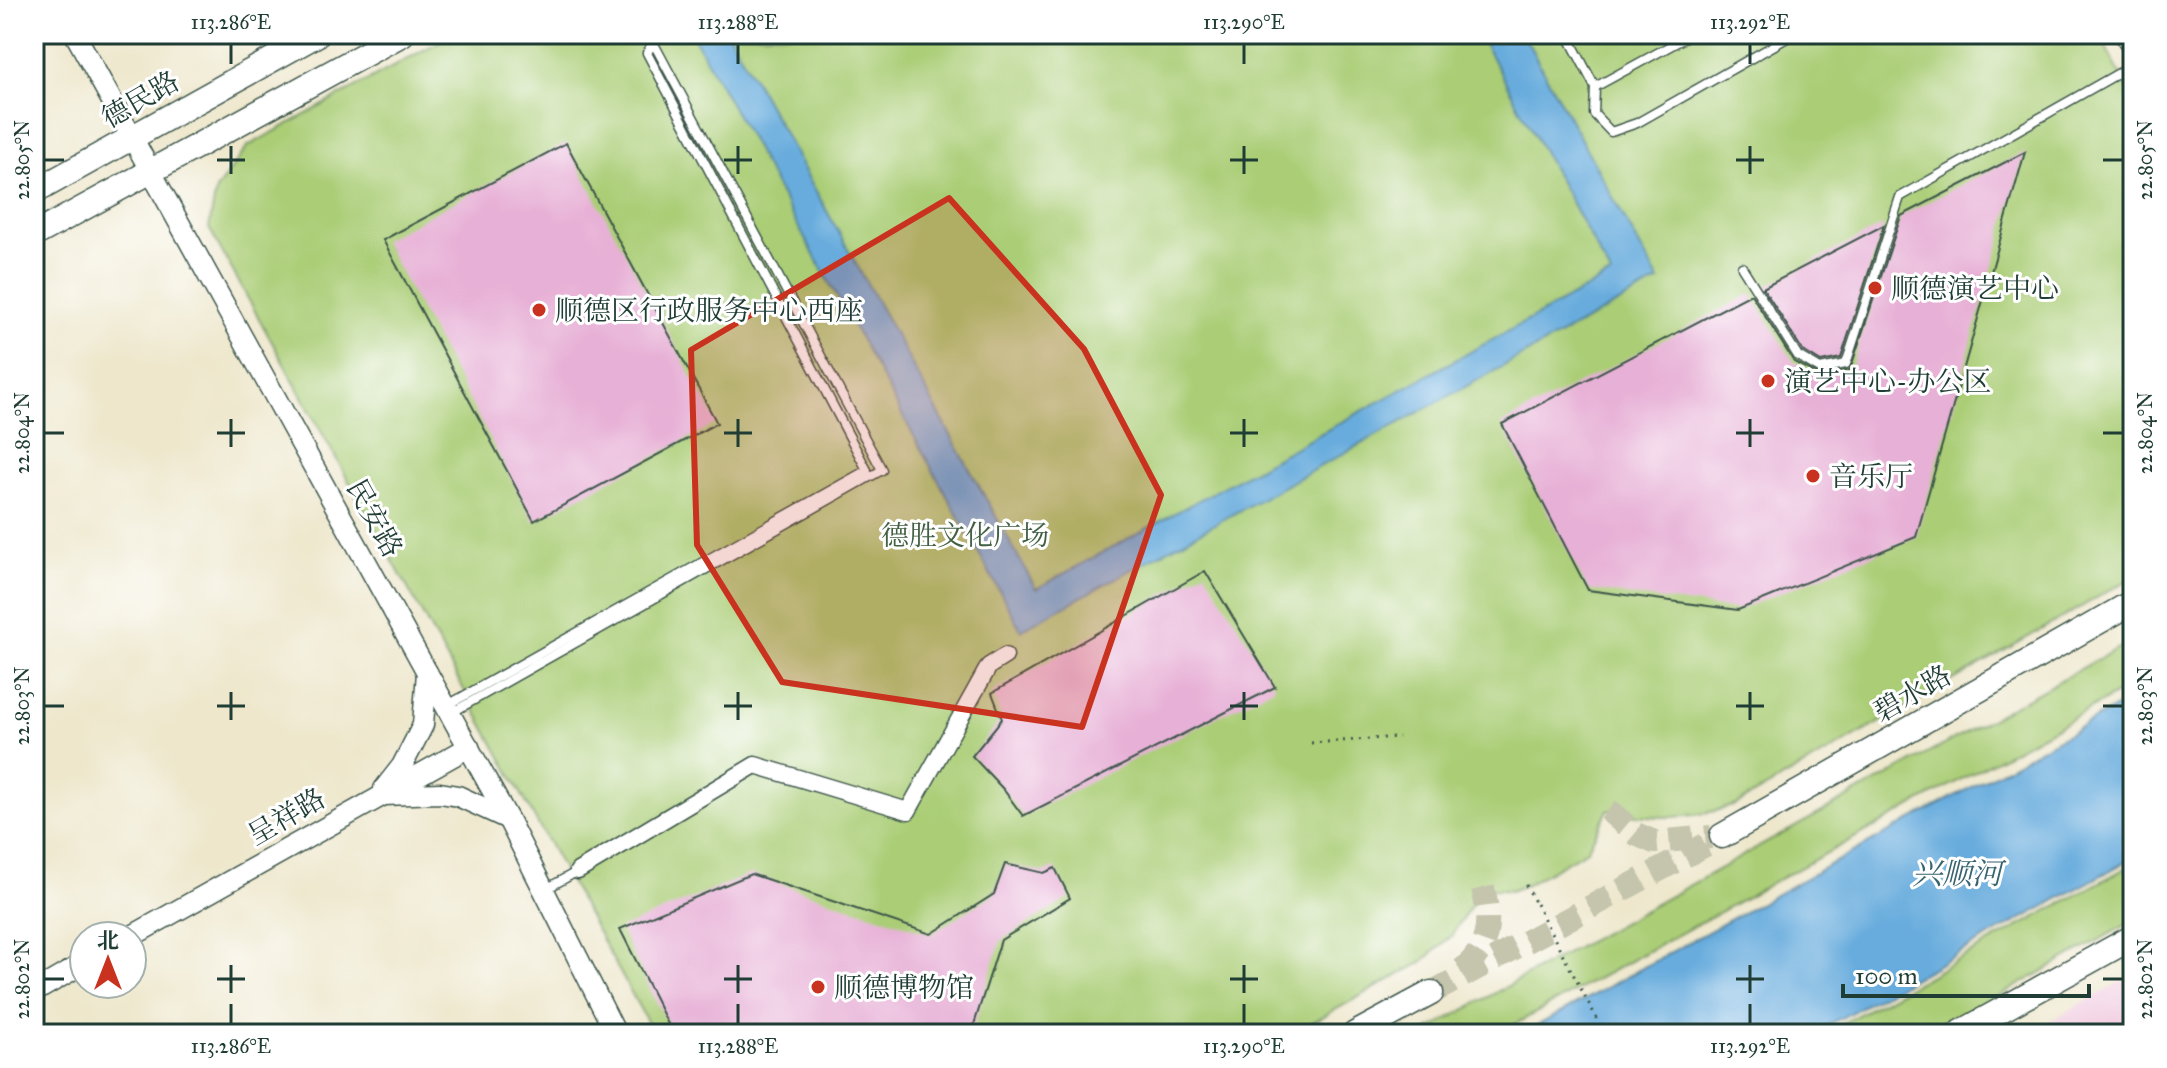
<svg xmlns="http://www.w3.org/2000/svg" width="2167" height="1068" font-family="'IM FELL Great Primer','Noto Serif SC',serif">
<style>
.built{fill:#f2cfe2}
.green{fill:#aacd76;stroke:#648555;stroke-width:2}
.water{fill:#67acdd;stroke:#437488;stroke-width:2}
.building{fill:#e7b0d6}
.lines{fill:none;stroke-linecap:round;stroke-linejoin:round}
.secondary-tunnel{stroke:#c5c5ae;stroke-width:24;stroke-dasharray:24 12;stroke-linecap:butt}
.service-casing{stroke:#3e564b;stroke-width:11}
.minor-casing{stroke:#3e564b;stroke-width:19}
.tertiary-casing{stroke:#3e564b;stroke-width:23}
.secondary-casing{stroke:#3e564b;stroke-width:27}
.path{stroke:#3e564b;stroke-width:3;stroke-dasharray:2 6;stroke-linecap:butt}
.service{stroke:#fff;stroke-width:8}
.minor{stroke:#fff;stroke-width:16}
.tertiary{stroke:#fff;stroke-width:20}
.secondary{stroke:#fff;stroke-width:24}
.path-bridge{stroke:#3e564b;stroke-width:3;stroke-dasharray:2 6;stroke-linecap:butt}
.marked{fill:#c8321e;fill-opacity:0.2;stroke:#c8321e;stroke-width:6;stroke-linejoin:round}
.ticks{fill:none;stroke:#1f3d34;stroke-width:3}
.poi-dot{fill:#c8321e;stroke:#fff;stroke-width:3}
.labels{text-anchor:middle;stroke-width:6;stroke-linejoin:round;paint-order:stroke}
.street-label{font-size:28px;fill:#1f3d34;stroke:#fff}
.poi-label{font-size:28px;fill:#1f3d34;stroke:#fff;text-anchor:start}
.park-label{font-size:28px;fill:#426144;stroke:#fff}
.water-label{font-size:30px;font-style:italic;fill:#38646f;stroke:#fff}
.neatline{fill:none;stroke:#1f3d34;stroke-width:3}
.ticks-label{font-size:20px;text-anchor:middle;fill:#1f3d34}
</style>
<rect width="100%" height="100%" fill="#fff"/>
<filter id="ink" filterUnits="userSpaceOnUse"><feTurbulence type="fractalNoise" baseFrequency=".0125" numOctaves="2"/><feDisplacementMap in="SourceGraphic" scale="16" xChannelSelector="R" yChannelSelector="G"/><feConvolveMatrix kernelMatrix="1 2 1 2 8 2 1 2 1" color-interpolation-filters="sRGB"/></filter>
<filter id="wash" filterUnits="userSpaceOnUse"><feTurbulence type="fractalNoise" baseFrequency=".006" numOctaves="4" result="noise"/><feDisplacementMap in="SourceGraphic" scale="32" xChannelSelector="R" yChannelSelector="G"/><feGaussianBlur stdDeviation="1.8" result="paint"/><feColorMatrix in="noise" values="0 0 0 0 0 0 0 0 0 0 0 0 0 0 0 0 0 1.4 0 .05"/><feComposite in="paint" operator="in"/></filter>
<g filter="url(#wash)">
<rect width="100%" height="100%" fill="#eee7cc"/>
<!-- built -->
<path class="built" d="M2133,975v59h-107z"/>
<!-- green -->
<g class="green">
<path d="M453,34h1646l34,64v479l-397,228c-45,15 -82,15 -128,5l-21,40 -61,35 -16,6 -27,-3 -32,48 -30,27 -130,71h-637l-445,-806 7,-38 32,-44z"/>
<path d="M2133,640v45l-636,349h-76z"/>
<path d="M2133,864v57l-202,113h-108z"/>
</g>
<!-- water -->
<g class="water">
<path d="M692,34h37l307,555 575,-314 -132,-241h44l136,247 -638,349z"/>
<path d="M2133,698v160l-321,176h-290z"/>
</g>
<g id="blocks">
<!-- building -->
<g class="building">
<path d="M566,143l151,280 -183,98 -151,-281z"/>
<path d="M2025,152l-109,385 -178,73 -150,-20 -86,-166 249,-130 43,68 26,14 30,-6 51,-154z"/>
<path d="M1884,225l-43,133 -20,4 -18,-11 -40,-63z"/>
<path d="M1205,571l70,116 -252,129 -20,-27 -31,-33 30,-37 -10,-26z"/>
<path d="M1005,864l39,9 11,-5 15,30 -69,42 -30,94h-298l-53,-105 131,-55 180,60 63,-40z"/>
</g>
</g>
</g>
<g filter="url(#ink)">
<use href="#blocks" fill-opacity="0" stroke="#3e564b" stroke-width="2"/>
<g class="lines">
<!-- secondary-tunnel -->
<g class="secondary-tunnel">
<path d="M1608,810l28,24 18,8 57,-5"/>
<path d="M1462,970c28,-22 29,-49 21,-82"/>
<path d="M1431,993l291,-157"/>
</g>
<defs>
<g id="service">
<path d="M265,34l12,20"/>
<path d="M1567,34l28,53 -1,27 17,18 26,-9 157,-89"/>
<path d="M1595,87l97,-53"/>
<path d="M1742,267l56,89 22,13 26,-5 54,-167 233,-132"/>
<path d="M446,706l421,-236 -220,-417 6,-11 229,428 -431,243"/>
<path d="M546,889l32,-18"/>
</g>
<path id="minor" d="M578,871l177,-106 153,46 81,-145 16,-10"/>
<g id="tertiary">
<path d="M75,34l433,785 108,215"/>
<path d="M2125,34l8,15"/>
<path d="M384,789l18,-23 21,-41 4,-53"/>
<path d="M383,795l57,-2 18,3 50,23"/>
<path d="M132,936l337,-189"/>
<path d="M34,992l50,-29"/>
</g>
<g id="secondary">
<path d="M34,192l284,-158"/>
<path d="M34,235l368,-201"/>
<path d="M1722,836l411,-234"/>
<path d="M1355,1034l76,-41"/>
<path d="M1958,1034l175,-97"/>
</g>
</defs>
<!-- service casing -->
<use href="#service" class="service-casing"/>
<!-- minor casing -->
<use href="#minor" class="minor-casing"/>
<!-- tertiary casing -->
<use href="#tertiary" class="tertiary-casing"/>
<!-- secondary casing -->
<use href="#secondary" class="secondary-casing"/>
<!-- path -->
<g class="path">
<path d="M1311,743l88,-6"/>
<path d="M1526,885l10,19"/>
</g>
<!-- service -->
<use href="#service" class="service"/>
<!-- minor -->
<use href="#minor" class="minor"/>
<!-- tertiary -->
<use href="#tertiary" class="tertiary"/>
<!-- secondary -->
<use href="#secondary" class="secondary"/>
<!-- path-bridge -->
<path class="path-bridge" d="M1536,904l69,130"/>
</g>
</g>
<!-- marked area -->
<path class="marked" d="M949,198l135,151 77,146 -79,232 -300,-45 -85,-137 -6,-195z"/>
<!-- ticks -->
<path class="ticks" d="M231,44v20M738,44v20M1244,44v20M1750,44v20M231,146v28M738,146v28M1244,146v28M1750,146v28M44,160h20M217,160h28M724,160h28M1230,160h28M1736,160h28M2103,160h20M231,419v28M738,419v28M1244,419v28M1750,419v28M44,433h20M217,433h28M724,433h28M1230,433h28M1736,433h28M2103,433h20M231,692v28M738,692v28M1244,692v28M1750,692v28M44,706h20M217,706h28M724,706h28M1230,706h28M1736,706h28M2103,706h20M231,965v28M738,965v28M1244,965v28M1750,965v28M44,979h20M217,979h28M724,979h28M1230,979h28M1736,979h28M2103,979h20M231,1004v20M738,1004v20M1244,1004v20M1750,1004v20"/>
<!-- markers -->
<g class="poi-dot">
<circle cx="1875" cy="288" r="8"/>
<circle cx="539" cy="310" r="8"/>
<circle cx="1768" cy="381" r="8"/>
<circle cx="1813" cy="476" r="8"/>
<circle cx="818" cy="987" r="8"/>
</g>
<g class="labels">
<!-- street labels -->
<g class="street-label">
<text transform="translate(140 99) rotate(-30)" y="10">德民路</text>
<text transform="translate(375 518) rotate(61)" y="10">民安路</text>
<text transform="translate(1912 693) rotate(-30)" y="10">碧水路</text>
<text transform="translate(286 816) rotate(-30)" y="10">呈祥路</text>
</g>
<!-- poi labels -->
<g class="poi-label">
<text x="1891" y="298">顺德演艺中心</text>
<text x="555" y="320">顺德区行政服务中心西座</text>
<text x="1784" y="391">演艺中心-办公区</text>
<text x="1829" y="486">音乐厅</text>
<text x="834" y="997">顺德博物馆</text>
</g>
<!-- park labels -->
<g class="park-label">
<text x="965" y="545">德胜文化广场</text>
</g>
<!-- water labels -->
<g class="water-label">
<text x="1957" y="884">兴顺河</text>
</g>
</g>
<!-- margin -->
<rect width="2167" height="1068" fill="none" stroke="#fff" stroke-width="88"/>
<!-- north arrow -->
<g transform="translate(108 960)"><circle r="38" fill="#ffffff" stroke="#a5b1ae" stroke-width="2"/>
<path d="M0-6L14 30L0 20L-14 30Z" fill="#c8321e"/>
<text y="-12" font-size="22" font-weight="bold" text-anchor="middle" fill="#1f3d34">北</text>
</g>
<!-- scale -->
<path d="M1843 984v12h246v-12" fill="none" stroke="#1f3d34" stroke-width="4"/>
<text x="1855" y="984" font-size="24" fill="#1f3d34" stroke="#ffffff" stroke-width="6" paint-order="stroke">100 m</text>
<rect x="44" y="44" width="2079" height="980" class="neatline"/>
<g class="ticks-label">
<text x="231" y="29">113.286°E</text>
<text x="738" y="29">113.288°E</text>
<text x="1244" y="29">113.290°E</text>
<text x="1750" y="29">113.292°E</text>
<text transform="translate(22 160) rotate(-90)" y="7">22.805°N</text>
<text transform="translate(2145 160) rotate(-90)" y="7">22.805°N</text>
<text transform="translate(22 433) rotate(-90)" y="7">22.804°N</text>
<text transform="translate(2145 433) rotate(-90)" y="7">22.804°N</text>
<text transform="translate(22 706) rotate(-90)" y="7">22.803°N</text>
<text transform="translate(2145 706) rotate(-90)" y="7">22.803°N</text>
<text transform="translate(22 979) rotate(-90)" y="7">22.802°N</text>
<text transform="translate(2145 979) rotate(-90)" y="7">22.802°N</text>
<text x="231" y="1053">113.286°E</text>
<text x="738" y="1053">113.288°E</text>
<text x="1244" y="1053">113.290°E</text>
<text x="1750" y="1053">113.292°E</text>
</g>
</svg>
